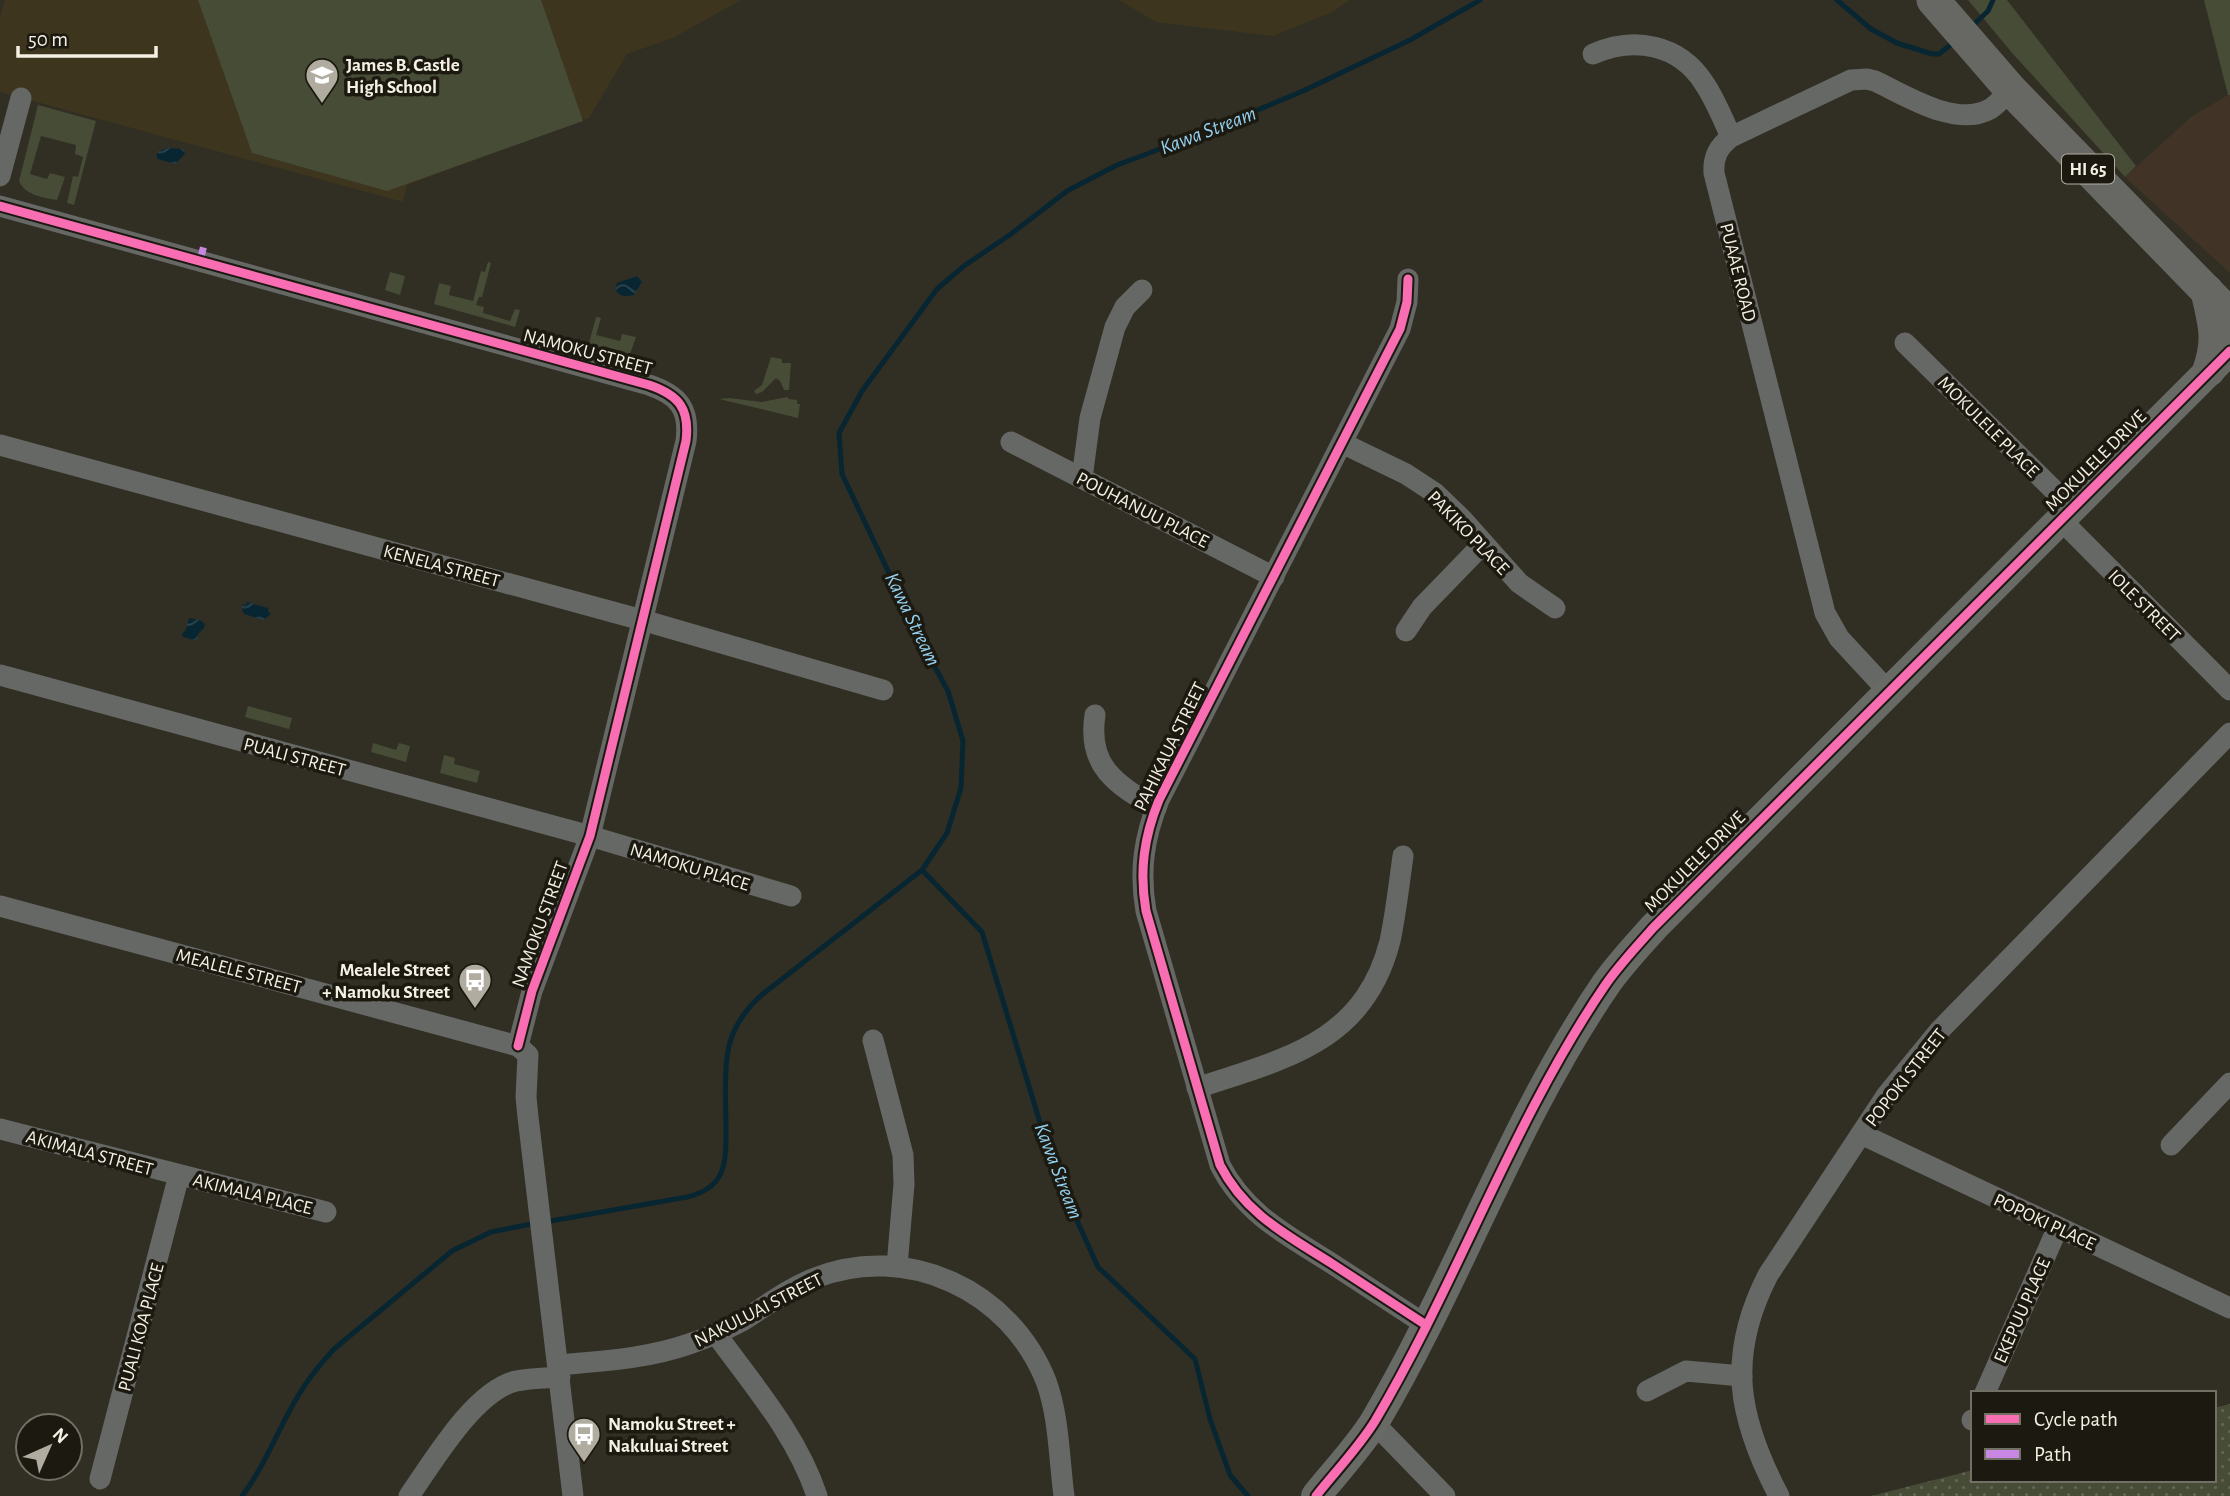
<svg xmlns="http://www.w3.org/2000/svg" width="2230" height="1496" font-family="'Alegreya Sans',sans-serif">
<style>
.commercial{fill:#413427}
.built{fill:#3d351d}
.green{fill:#474c37}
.park{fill:url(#park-dots)}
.water{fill:url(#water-waves)}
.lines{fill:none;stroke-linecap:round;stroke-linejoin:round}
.stream{stroke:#082632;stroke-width:5}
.street{stroke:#666865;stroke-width:21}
.secondary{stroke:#686a66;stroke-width:30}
.primary{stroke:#676864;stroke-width:33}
.quiet{stroke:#c787e3;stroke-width:7;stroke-dasharray:14 7;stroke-linecap:butt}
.cycleway-casing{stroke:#1c1910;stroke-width:13}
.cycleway{stroke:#f96db3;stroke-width:9}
.labels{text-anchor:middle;stroke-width:7;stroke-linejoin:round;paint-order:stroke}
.shield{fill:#1c1910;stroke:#b3b0a4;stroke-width:2}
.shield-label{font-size:18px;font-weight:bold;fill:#f4f0e4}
.poi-label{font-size:19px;font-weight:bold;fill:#f4f0e4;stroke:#1c1910;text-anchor:start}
.street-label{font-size:19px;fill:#f4f0e4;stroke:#1c1910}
.water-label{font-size:21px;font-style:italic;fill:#92cfee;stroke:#1c1910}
</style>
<defs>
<pattern id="park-dots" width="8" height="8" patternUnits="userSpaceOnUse" patternTransform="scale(1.75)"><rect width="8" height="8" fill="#474c37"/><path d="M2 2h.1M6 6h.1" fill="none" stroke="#626654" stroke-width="1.8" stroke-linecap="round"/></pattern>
<pattern id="water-waves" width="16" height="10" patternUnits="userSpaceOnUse" patternTransform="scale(1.75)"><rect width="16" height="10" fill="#082632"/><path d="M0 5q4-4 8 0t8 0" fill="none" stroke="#2d4650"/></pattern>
</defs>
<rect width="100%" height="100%" fill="#312e23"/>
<!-- commercial -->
<path class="commercial" d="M2228,95h2v178l-105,-96 66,-60z"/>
<!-- built -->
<g class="built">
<path d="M5,0h736l-68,38 -46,16 -38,64 -182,67 -4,17 -403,-110v-76z"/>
<path d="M1119,0h231l-18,12 -59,24 -117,-14z"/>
</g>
<!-- green -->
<g class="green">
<path d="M198,0h343l42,121 -196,70 -135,-38z"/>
<path d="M1968,0h39l129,166 -11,11 -112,-123z"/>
<path d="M2204,0h26v95h-2z"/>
<path d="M38,105l58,16 -22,84 -7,-2 6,-27 5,1 5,-20 -8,-3 1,-9 -35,-9 -11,38 17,5 3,-6 15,4 -8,23c-15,-3 -31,-4 -38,-19z"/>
<path d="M488,262l3,1 -9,34h-3l-3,8 8,2 -1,6 27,8 5,-12 5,1 -5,17 -81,-23 5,-21 12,3 -2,9 24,6 8,-30 4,1z"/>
<path d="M390,272l15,4 -5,19 -15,-5z"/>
<path d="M596,317l5,1 -5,17 24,6 2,-7 14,3 -7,20 -41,-10z"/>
<path d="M771,357l11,2v4h9l-2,27h-5l-4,-9 -4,-3 -14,14 -6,2 -2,-3 8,-6z"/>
<path d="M787,397l2,2 8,1v4h3l-2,14 -79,-19 10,-1 33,4z"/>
<path d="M248,706l44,12 -3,11 -44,-12z"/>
<path d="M373,743l23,7 3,-7 11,3 -4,16 -35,-10z"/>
<path d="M444,755l11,3 -1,6 26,7 -3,12 -37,-10z"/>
</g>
<!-- park -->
<path class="park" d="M2230,1404v92h-359l102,-26v10h241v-72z"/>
<!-- water -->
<g class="water">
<path d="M168,148l15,1 2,5 -10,10 -17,-5 -2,-3 3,-5z"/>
<path d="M637,276l5,6 -8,13c-8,2 -15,2 -19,-6l2,-6z"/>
<path d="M247,602l21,6v3l3,3 -8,6 -19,-6 -2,-5 1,-5 3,1z"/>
<path d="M189,618l11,2 5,4 -1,4 -6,6v5l-4,1 -11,-3 -1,-3 3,-3z"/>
</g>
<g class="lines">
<!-- stream -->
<g class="stream">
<path d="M1837,0l34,29 26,14 35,11h7l15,-12"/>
<path d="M1972,26l16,-15 5,-11"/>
<path d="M545,1222l142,-25c38,-9 39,-32 39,-65 0,-25 -2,-51 1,-75 3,-27 17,-47 37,-64l158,-123"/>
<path d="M242,1496c23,-30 36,-67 56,-100 10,-17 23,-33 36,-47l118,-98 39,-19 45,-9"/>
<path d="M1248,1496l-18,-21 -20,-56 -15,-60 -97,-92 -43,-95 -73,-240 -60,-62 25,-37 14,-45 2,-47 -15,-50 -23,-42 -83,-175 -3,-41 23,-42 75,-102 27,-23 47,-32 56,-43 50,-26 81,-30 105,-44 107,-51 70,-40"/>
</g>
<!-- street -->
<g class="street">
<path d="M1593,54c41,-18 86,-10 111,29 11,16 19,36 27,54"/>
<path d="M0,176l21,-78"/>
<path d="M0,206l649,179c30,10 41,24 37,56l-96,395 -58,155 -14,55"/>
<path d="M1408,279l-1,23 -7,27 -241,471c-15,37 -20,71 -13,111l74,254c25,49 67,70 111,98 32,21 63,41 95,62"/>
<path d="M1905,343l167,165"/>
<path d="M1011,442l263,135"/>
<path d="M1342,443l64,31 29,19 27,26 57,64 36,25"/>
<path d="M0,445l642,175 241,70"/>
<path d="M1082,478l8,-60 25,-91 10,-20 17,-17"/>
<path d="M2061,520l169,170"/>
<path d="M1406,631l16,-24 61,-63"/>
<path d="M0,675l590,161 201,60"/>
<path d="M1888,691l-49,-53 -14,-25 -111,-440c-1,-16 4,-26 17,-36l120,-57 16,-1 8,2c32,15 81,47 115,28 8,-5 14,-13 21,-19"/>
<path d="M1095,715c-8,52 21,69 61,93"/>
<path d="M0,906l518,140 10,9 -2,42 2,20 45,379"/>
<path d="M873,1040l30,115 1,29 -7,82"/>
<path d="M1197,1088c87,-29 167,-45 193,-147 6,-28 9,-57 13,-85"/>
<path d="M0,1129l326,83"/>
<path d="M1861,1134l369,174"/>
<path d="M2171,1145l59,-62"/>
<path d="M716,1334c37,51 81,101 101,162"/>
<path d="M558,1365c44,-4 88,-6 131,-21 18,-6 36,-14 53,-23 24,-15 47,-33 73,-43 92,-36 195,12 231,103 13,35 13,77 18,115"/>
<path d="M1647,1391l39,-20 56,5"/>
<path d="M1985,1393l73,-166"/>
<path d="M1972,1420h1"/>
<path d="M1374,1423l71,73"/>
<path d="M100,1479l79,-304"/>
<path d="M409,1496c24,-34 65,-105 107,-115 14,-3 30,-3 44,-4"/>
<path d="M1779,1496c-41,-78 -53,-139 -11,-221l118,-179 54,-66 290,-297"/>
</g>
<!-- secondary -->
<path class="secondary" d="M1316,1496c19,-24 43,-49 59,-75 84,-142 138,-301 231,-437 14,-20 32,-39 48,-57l571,-572"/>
<!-- primary -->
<g class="primary">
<path d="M1933,0l78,90 219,225"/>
<path d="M2207,291c7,32 13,47 2,79"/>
</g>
<!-- quiet -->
<path class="quiet" d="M200,261l5,-20"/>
<defs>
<g id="cycleway">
<path d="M0,206l649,179c30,10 41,24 37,56l-96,395 -58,155 -14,55"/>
<path d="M1408,279l-1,23 -7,27 -241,471c-15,37 -20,71 -13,111l74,254c25,49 67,70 111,98 32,21 63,41 95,62"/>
<path d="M1316,1496c19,-24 43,-49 59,-75 84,-142 138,-301 231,-437 14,-20 32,-39 48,-57l576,-576"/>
</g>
</defs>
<!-- cycleway casing -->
<use href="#cycleway" class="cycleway-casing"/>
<!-- cycleway -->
<use href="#cycleway" class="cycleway"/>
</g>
<!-- icons -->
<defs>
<symbol id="school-pin" viewBox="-11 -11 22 30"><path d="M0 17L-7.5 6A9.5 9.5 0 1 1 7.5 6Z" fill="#b0aca0" stroke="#1c1910"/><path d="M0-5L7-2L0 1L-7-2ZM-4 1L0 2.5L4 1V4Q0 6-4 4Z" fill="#fff"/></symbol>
<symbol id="bus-pin" viewBox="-11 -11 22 30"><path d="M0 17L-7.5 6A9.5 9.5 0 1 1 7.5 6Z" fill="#b0aca0" stroke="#1c1910"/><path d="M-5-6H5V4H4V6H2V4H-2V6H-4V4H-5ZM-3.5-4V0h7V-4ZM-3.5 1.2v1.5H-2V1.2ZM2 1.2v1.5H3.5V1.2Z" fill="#fff"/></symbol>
</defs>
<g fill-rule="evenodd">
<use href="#school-pin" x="303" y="56" width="38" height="52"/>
<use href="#bus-pin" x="456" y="961" width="38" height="52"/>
<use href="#bus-pin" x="565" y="1415" width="38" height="52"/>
</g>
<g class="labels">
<!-- shield labels -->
<rect class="shield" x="2062" y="154.5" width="52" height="29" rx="5"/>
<g class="shield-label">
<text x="2088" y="175">HI 65</text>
</g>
<!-- poi labels -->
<g class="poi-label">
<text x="346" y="71">James B. Castle<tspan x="346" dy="22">High School</tspan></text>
<text x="450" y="976" text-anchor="end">Mealele Street<tspan x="450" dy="22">+ Namoku Street</tspan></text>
<text x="608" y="1430">Namoku Street +<tspan x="608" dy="22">Nakuluai Street</tspan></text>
</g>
<!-- street labels -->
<g class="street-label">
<text transform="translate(1739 272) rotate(76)" y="7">PUAAE ROAD</text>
<text transform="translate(588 351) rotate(15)" y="7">NAMOKU STREET</text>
<text transform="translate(1989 426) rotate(45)" y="7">MOKULELE PLACE</text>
<text transform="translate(2095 460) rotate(-45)" y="7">MOKULELE DRIVE</text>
<text transform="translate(1143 509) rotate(27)" y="7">POUHANUU PLACE</text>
<text transform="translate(1469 532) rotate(46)" y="7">PAKIKO PLACE</text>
<text transform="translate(442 565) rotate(15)" y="7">KENELA STREET</text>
<text transform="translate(2145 605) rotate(45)" y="7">IOLE STREET</text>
<text transform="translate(1169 746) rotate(-64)" y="7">PAHIKAUA STREET</text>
<text transform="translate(295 756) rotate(15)" y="7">PUALI STREET</text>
<text transform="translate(1694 861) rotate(-45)" y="7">MOKULELE DRIVE</text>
<text transform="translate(690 866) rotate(17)" y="7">NAMOKU PLACE</text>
<text transform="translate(539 924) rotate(-70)" y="7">NAMOKU STREET</text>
<text transform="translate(239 970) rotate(15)" y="7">MEALELE STREET</text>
<text transform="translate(1905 1077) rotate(-52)" y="7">POPOKI STREET</text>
<text transform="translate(90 1152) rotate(15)" y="7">AKIMALA STREET</text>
<text transform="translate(253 1193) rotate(14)" y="7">AKIMALA PLACE</text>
<text transform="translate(2045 1221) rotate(25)" y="7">POPOKI PLACE</text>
<text transform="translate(758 1309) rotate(-27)" y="7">NAKULUAI STREET</text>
<text transform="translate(2021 1310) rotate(-66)" y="7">EKEPUU PLACE</text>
<text transform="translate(140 1327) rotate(-75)" y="7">PUALI KOA PLACE</text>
</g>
<!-- water labels -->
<g class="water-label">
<text transform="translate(1208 130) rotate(-21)" y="7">Kawa Stream</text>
<text transform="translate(913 619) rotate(64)" y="7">Kawa Stream</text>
<text transform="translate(1059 1171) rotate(69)" y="7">Kawa Stream</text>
</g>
</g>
<!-- legend -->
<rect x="1971" y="1391" width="245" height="91" fill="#1c1910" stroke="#726f65" stroke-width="2"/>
<rect x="1985" y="1414" width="35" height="10" fill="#f96db3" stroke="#726f65" stroke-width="2"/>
<text x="2034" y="1426" font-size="21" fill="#f4f0e4">Cycle path</text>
<rect x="1985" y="1449" width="35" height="10" fill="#c787e3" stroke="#726f65" stroke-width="2"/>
<text x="2034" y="1461" font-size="21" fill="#f4f0e4">Path</text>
<!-- north arrow -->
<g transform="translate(49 1447) rotate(45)"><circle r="33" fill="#1c1910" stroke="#726f65" stroke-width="2"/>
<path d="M0-5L12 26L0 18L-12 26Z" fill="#b0aca0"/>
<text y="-10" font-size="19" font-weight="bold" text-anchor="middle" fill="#f4f0e4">N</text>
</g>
<!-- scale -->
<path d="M18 46v10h138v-10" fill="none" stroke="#f4f0e4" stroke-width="3.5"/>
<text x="28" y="46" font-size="21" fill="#f4f0e4" stroke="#1c1910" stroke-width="5" paint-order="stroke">50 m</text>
</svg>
